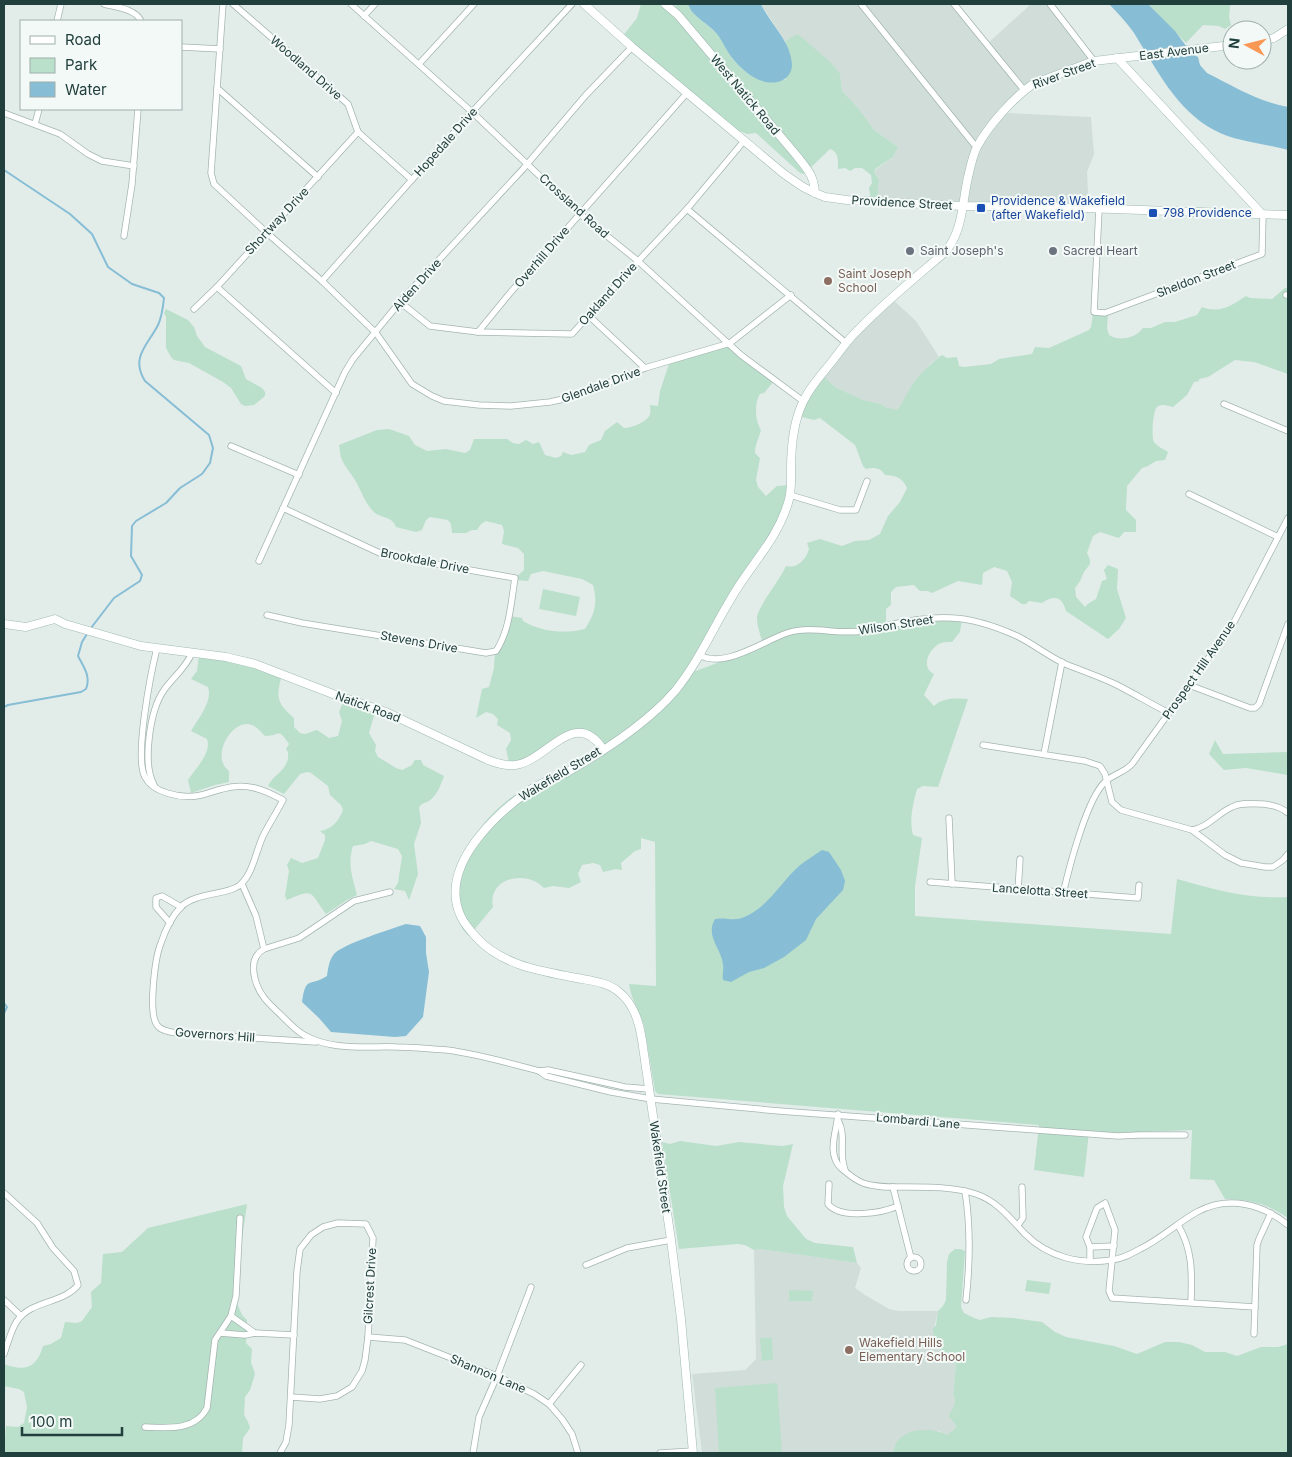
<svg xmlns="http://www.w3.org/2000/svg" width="1292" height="1457" font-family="Inter,sans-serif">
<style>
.built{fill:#d0ddd9}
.green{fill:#badfca}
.water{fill:#87bdd5}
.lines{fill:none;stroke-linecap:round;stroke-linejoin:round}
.stream{stroke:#87bdd5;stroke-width:2}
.street-casing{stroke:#a4b5b2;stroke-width:7}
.secondary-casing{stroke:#a0bab4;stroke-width:9}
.street{stroke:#fff;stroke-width:5.5}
.secondary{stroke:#fff;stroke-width:8}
.transit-dot{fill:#1a4fb4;stroke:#f3f9f7;stroke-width:2}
.worship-dot{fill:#6b7280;stroke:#f3f9f7;stroke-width:2}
.education-dot{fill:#8d6e63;stroke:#f3f9f7;stroke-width:2}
.labels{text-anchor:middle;stroke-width:4;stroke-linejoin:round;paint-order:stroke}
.street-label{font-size:12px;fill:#213f3c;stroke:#f3f9f7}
.transit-label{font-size:12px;fill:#164399;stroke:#f3f9f7;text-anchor:start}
.worship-label{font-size:12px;fill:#5b616d;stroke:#f3f9f7;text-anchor:start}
.education-label{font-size:12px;fill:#785e54;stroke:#f3f9f7;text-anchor:start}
</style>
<rect width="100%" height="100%" fill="#e2edea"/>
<!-- built -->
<g class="built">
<path d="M761,4h193l33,40 44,-40h18l46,55 -67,30 -23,24 86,4 3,37 -7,18 1,21 -1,15 -208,-6 -1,-12 1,-10 -5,-8 1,-2 18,-13 5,-10 -24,-17 -15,-21 -17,-18 -2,-17 -52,-35 -3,2z"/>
<path d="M892,299l24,22 23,36 -8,6 -13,15 -9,12 -7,16 -5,4 -5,1 -3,-3 -4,-1 -4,-3 -18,-4 -28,-13 -13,-12 23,-32z"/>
<path d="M760,1249l97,14 4,5 -6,20 10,7 24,14 10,2h39l-5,22 5,9 18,20 -3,34 2,2v6l-5,12 7,11 -10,8 -8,-4 -41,10 -6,12h-190l-10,-79 53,-4 11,-11 -2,-109z"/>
</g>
<!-- green -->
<g class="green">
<path d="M641,4h24l9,4 3,-4h11c4,12 18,19 27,28 7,7 11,18 17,26 13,17 34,30 54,21l1,-32 -2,-6 13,-7 32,28 10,12 2,17 17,18 15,21 24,17 -5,10 -18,12 -1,3 5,8 -1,10 1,12 -8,-1 -2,-13 3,-5 -1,-8 -9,-7h-7l-5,3 -5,-3 -7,1c0,-8 1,-17 -8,-20l-26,25 -4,-1 -44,-40 -9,1 -20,-8 -105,-89 15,-19z"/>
<path d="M1148,4h85l-3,2 -1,11 2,8 -6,4 -6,-3 -16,-1 -17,18z"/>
<path d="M1285,288h3v86l-34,-12 -19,-2 -27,17 -9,2v2l-5,1 -7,13 -14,12c-4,-1 -11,-4 -16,0 -4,3 -6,30 -3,35 3,4 9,7 14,10l-3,8 -9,1 -8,5 -6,2 -15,18c0,8 -1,15 -1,24l10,10v12h-12l-5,6 -19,-6 -7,4 -6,17c7,13 1,11 -4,21 -2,6 -4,9 -8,14l1,9 9,10 4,-4 7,-4 6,-18 5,-2 -3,-9 4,-5 10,4 -1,20 9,29 -7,11 -11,10 -42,-28c-4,-15 -12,-16 -24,-8l-13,-2 -3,3h-4l-12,-8 2,-14 -5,-11 -13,-4 -11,6 -1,12 -24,-4 -26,12 -4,-2h-8l-6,-6 -18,2 -5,5v13l-5,4v15l51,-7 25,2 -2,13 -8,10c-6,0 -12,0 -16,4 -9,7 -14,22 -2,28l-10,21 10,11c8,-8 22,-8 34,-7l-30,88 -15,-1 -6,3c-4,14 -8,32 -4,46l9,3 -7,48v30l256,18 6,-55c39,11 70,20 111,18v321c-22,-15 -37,-18 -63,-19l-11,-19 -24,-1 2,-49c-35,1 -69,4 -103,2l-5,45 -50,-7 5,-45 -381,-31 -3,-3 -11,-66c-5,-15 -13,-26 -15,-41l27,2 -1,-144 -14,-4v11l-6,2 -14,12 1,7 -6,-1 -13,3 -3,-7 -7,-2 -11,2 -4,9 3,8 -12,6 -16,-2 -9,2c-18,-19 -57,-10 -51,19l-24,29c-13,-11 -14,-29 -15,-45 0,-7 -1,-13 1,-19 8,-26 33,-57 54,-73 17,-12 35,-21 53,-30 12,-7 35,-15 43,-24l-14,-10 -15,-3 -53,29 -14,1 -3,-13 5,-9 -1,-7 -13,-8 1,-6 -5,-5 -7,-2 -10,6 6,-29 7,-2 5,-19 1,-17 14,-35 13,2 1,3c18,11 43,13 62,8 10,-16 13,-26 8,-44l-11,-6 -39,-8 -12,3 -3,7 -13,-1v-2l9,-8v-16l-6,-6 -16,-4 2,-13 -2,-6 -16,-4 -5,3 -4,6h-5l-6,3h-14l-1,-9 -3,-4 -18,-3 -4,3 -4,10 -6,2 -20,-5c-4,-12 -17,-8 -24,-17 -8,-9 -11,-20 -17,-30 -4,-7 -10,-13 -13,-20 -2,-4 -2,-10 -3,-15l38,-15 12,-1 20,7 6,9 12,6 19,-2 19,4 5,-3 4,-11h33l6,4 6,1 7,-4 7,4 6,-2 6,13 11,3 5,-2 2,-4 8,3 14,-3 4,-7 12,-5 4,-9 12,-9 7,6c7,0 24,-6 26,-14 1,-1 0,-8 0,-9l8,1 2,-15 10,-30 59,-18 45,38 -10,12 -4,1c-6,9 -5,27 1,36 -2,8 -6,14 -6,23l5,5 -4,22 2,7 8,9 11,-10 13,-1 -5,26 -34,55 -58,106 43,-16 26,-15c-2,-8 -5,-15 -5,-23 0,-10 24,-40 29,-52 12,3 20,-7 23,-17l-2,-6 13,-4 22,7 13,-5 14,-1 11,-6 8,-18 12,-14 7,-14c-4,-10 -12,-13 -22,-13 -4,-7 -11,-8 -19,-6l-3,-3 -8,-21 -35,-27 -6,2 -16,-4 24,-41 13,12 28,13 18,4 4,3 12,3c6,-6 7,-12 12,-20 8,-14 20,-25 33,-35l5,3 10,-1 2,9 5,1 27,-3 8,-5 33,-5 3,-7 14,1 40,-18 2,-3 2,-13 15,-1 -1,15 2,7c10,7 27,3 34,-7h8l14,-6h10l22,-7 5,-8c19,7 30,-2 44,-11l4,2 22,1z"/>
<path d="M166,309l22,11 6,7 3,9 8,11 36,19 5,13 16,9 3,4v4l-11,9 -9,1 -4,-2 -10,-16 -8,-6 -34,-19 -15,-3 -3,-3 -5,-9v-31l-2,-4z"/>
<path d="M543,589l37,8 -4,19 -37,-7z"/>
<path d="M202,654l80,21c-6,21 -6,28 12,43v9l6,6 5,1 12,-4 12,8 9,-2 4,-15 -3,-9 6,-14 31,11 -7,24 7,12 -1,6 3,6 18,11 6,2 10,-5 3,-5h6l2,5 21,11c-3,8 -7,20 -15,25 -4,2 -7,2 -10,6l2,16 -7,21 4,30 -9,26 -4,-9 -11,-2 4,-6 4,-27 -4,-7 -27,-8 -6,3 -12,2c-6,18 0,33 4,49l-10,5 -21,14c-16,-21 -11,-27 -39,-14l-2,-4 4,-25 -2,-6 4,-7 11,5 16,-5 7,-18v-5l-5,-4c11,-1 19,-10 23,-21l-2,-5 -11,-10 -2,-9 -17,-13 -4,-1 -7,2 -16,20 -16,-8c6,-13 22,-16 20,-34l-2,-3 3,-5c-12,-17 -8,-8 -24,-8 -3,-3 -7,-8 -11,-10 -20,-12 -45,31 -25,45v11l-14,3 -24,8 -3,-13c7,-11 24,-27 19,-41l-16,-8c7,-12 22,-30 17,-44l-17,-8 6,-8 2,-16z"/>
<path d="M1215,740l8,14 65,-2v23l-42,-7 -22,2 -15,-16z"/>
<path d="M680,1141l36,5 23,-4 43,4 11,-2 -10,42 1,21 3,9 19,23 9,4 38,4 4,16 -97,-14 -6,1 -9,-5 -7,-1 -59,5 -17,-107 8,2z"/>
<path d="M247,1204l-11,77v20l6,14 5,5 -1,23 6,6 -1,13 4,12 -5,16 -5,7 -1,18 4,7 2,6 -7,10 -1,15h-238l2,-27 12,1 6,-4 3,-16 -3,-15 -5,-3 -15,-3v-22c21,8 33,4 39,-18l8,-2 10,-6 4,-16 12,1 5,-2 10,-14 -1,-15 10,-9 2,-29 19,-2 26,-24z"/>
<path d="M955,1249h5l5,2 -4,56 3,6 10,5 6,2 11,-3 22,1 29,4 13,10 11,5 48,9 23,8 28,-12h14l13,3 13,7h20l12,4 24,-9h17l10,-3v109h-396c2,-3 3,-8 5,-11 10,-15 37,-14 50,-7l10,-8 -8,-11 6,-12v-6l-2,-2 3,-33 -12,-5 -11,-25v-4l3,-4 2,-14 5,-5 3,-6 1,-38 2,-8z"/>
<path d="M1027,1280l24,3 -2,11 -24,-3z"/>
<path d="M789,1290l24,1 -1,10h-23z"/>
<path d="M760,1338h12l1,22 -11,1z"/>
<path d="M777,1383l5,70h-63l-4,-65z"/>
</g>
<!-- water -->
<g class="water">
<path d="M688,4h73c9,20 30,37 31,61 0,7 -4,12 -9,15 -18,9 -39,-7 -50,-21 -6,-7 -10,-17 -16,-25 -9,-11 -25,-17 -29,-30z"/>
<path d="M1109,4h39l27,27 17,23 6,3 2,8 7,8c26,13 52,29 81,34v43c-24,-7 -52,-8 -74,-20 -38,-20 -58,-62 -80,-97 -7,-10 -16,-20 -25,-29z"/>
<path d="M822,850l7,2 12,18 4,11 -2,9 -27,29 -10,21 -22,17 -20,11 -15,4 -18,10 -8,-2c-1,-6 1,-10 0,-16 -2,-16 -18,-28 -8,-45 9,-2 19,2 27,-1 26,-10 38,-35 57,-52 7,-6 16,-11 23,-16z"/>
<path d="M406,924l14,2 6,11v16l3,19 -6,45 -17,19 -11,1 -64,-5 -12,-14 -17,-16c4,-27 8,-15 25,-26 1,-7 2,-16 7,-22 9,-10 57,-25 72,-30z"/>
</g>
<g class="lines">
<!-- stream -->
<g class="stream">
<path d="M4,170l66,44 22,20 16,33 24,17 27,9 5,5c-1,9 -2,19 -6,27 -10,20 -28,32 -13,56l64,54 4,13 -3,15 -8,11 -22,14 -14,15 -30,18 -4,5 -1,30 11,19 -2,6 -26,17 -23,30"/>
<path d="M4,707l4,-2 73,-13 5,-3c5,-13 -2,-21 -8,-33l4,-14 5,-8"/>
<path d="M4,1003l3,4 -3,6"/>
</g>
<defs>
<g id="street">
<path d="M104,4c12,3 32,5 37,17"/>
<path d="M223,4l-12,169 3,11 53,49 55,48 54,52 36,51 20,12 12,5 35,4 32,1 39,-4 23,-5 72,-29 85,-25 61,-48"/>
<path d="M233,4l115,100 10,28 54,48"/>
<path d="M351,4l121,108 108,102 58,47 103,94 62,46"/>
<path d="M861,4l116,144"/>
<path d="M954,4l70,86"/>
<path d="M1050,4l44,57"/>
<path d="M364,16l11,-12"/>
<path d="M57,21l4,-17"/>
<path d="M181,47l39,2"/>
<path d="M419,64l55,-60"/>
<path d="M217,88l101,89"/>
<path d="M4,113l56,21 28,20 14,7 32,5"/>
<path d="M35,124l4,-15"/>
<path d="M687,209l159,134"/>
<path d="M1099,209l-5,103 11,1 157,-59 1,-39"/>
<path d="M124,236l8,-52 6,-75"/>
<path d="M322,281l150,-169 100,-108"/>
<path d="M217,287l119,106"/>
<path d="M1286,295h2"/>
<path d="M400,302l30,24 48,6 94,2 55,-61 60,-64 57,-68"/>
<path d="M194,309l23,-22 141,-155"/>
<path d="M589,316l56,52"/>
<path d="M478,332l32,-39 177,-200"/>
<path d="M1224,404l64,27"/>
<path d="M231,446l68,29"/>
<path d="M1189,494l89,43"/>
<path d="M790,495l50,15h16l11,-29"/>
<path d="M259,561l86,-189 8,-13 47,-57 123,-133 62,-73 47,-49"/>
<path d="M267,615l35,8 172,28 12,2 10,-2c14,-21 15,-49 19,-73l-131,-23 -101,-47"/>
<path d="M157,648c-6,24 -23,110 -12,129 8,16 35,21 51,19 9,-1 17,-5 26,-7 23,-7 41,0 61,11 -6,12 -14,24 -20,36 -7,15 -10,37 -22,48 -10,11 -46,8 -60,23 -9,9 -16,24 -20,36 -6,14 -13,70 -4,82 4,6 13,7 20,8l139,9"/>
<path d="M699,655c26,14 62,-13 88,-22 25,-8 50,2 75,-2 29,-6 60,-15 90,-13 22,1 45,9 65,18 16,8 30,19 46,27 17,7 35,13 52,21 18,9 36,20 54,29"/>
<path d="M1189,685l61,23h5l4,-4 29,-80"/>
<path d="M983,745l102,16 15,5 5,8 7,28 9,8 71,20 33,25 16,8 24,4h8l10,-7 5,-6"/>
<path d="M1044,754l18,-92"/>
<path d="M154,785c-12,-22 -4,-75 10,-95 9,-13 21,-21 28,-37"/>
<path d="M949,818l3,66"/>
<path d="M1192,830c15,-2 26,-17 40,-23 9,-5 21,-3 31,-3 10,1 18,3 25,9"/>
<path d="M930,882l208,16 1,-13"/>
<path d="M242,884l14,32 8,33c-11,6 -12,18 -9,30 4,16 14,25 26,36 7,7 14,15 23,20 28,16 62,11 93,12 17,0 33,2 50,3 31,4 62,13 92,21l7,5 65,16 40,7 128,12 339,25 21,-1h46"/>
<path d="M1018,890l2,-31"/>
<path d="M1063,894c6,-26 24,-97 43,-113 8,-7 19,-9 26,-17l101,-140 55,-106"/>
<path d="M170,923l-14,-16v-9l6,-2 19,11"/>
<path d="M264,949l35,-11 55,-37 36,-9"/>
<path d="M539,1071l9,-1 77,17 24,2"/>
<path d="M838,1114c-1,17 -12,39 3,54 7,6 14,12 22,15 14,5 31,4 45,4 23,0 46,0 68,7 21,7 34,24 49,40 23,23 55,31 87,26 10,-1 19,-6 28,-11 21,-10 37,-26 57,-37 32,-17 65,-8 91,13"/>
<path d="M838,1120c9,17 0,32 7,50"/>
<path d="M829,1184l-1,20c13,16 54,9 70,2"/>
<path d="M893,1187l18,71"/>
<path d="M965,1191c6,37 5,72 1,109"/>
<path d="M4,1193l33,30 16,25 21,23 4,14c-15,19 -47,15 -61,36 -6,9 -9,22 -13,33"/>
<path d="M1018,1225l5,-7 -1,-31"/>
<path d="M1178,1225c15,25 14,49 13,77"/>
<path d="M1090,1247l24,-1"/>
<circle cx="914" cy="1264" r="7"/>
<path d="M1090,1261v-14l-4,-10 11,-29 8,-5 10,27 -6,61 3,7 143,9"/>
<path d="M586,1265l41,-17 44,-8"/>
<path d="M4,1300l17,16"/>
<path d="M231,1316l24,17"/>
<path d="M220,1333l25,2 10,-2 39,2"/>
<path d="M1254,1334l3,-89 2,-6 12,-26"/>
<path d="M368,1337l37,3 92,36 37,18 15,10 13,15 10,15 6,19"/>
<path d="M549,1404l32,-39"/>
<path d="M145,1427c23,1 50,4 62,-19l8,-68 16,-24 5,-20 4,-78"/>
<path d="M280,1453l6,-11 3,-17 8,-154 3,-22 11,-14 12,-8 15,-4 28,1 7,14 -5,99 -3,23 -3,11 -10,16 -15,9 -17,3 -29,-2"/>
<path d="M473,1453l6,-36 18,-41 34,-89"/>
<path d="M660,1453l33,-2"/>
</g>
<g id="secondary">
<path d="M584,4l48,43 152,127 19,13 12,6 10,4 22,3 115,6 93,1 233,8"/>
<path d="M665,4l13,11 119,141c10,13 17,19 18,37"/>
<path d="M1262,41l12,-3 14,-9"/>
<path d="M1117,58l146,157"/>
<path d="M4,624l22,3 29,-8 10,5 76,22 85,11 29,7 78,30 53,18 102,48c8,3 19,6 27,5 31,-3 59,-59 88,-16"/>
<path d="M693,1453l-12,-134 -10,-79 -29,-200c-3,-18 -8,-36 -23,-48 -12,-10 -27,-11 -42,-14 -35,-7 -74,-12 -100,-40 -11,-12 -19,-22 -21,-38 -6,-43 41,-87 74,-110 12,-8 27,-12 39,-19 35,-20 80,-50 106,-80 23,-28 38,-63 57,-94 19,-33 45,-57 56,-94 4,-12 3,-22 3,-33 0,-23 2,-49 13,-70 6,-13 17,-25 26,-36 9,-11 17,-24 28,-34 27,-28 57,-52 86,-77 20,-21 18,-54 25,-80 2,-9 4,-18 8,-26 11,-21 36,-49 56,-63l61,-23 138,-16"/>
</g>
</defs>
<!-- street casing -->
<use href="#street" class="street-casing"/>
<!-- secondary casing -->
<use href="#secondary" class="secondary-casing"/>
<!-- street -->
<use href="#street" class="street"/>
<!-- secondary -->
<use href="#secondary" class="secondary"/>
</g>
<!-- markers -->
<g class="transit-dot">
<rect x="976" y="203" width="10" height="10" rx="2.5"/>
<rect x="1148" y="208" width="10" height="10" rx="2.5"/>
</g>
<g class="worship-dot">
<circle cx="910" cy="251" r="5"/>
<circle cx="1053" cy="251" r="5"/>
</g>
<g class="education-dot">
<circle cx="828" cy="281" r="5"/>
<circle cx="849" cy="1350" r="5"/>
</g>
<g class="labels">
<!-- street labels -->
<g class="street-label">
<text transform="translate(1174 52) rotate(-7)" y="4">East Avenue</text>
<text transform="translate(306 68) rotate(41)" y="4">Woodland Drive</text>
<text transform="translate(1064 74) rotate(-20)" y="4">River Street</text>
<text transform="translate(745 95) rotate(50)" y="4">West Natick Road</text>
<text transform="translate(446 142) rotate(-48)" y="4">Hopedale Drive</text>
<text transform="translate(902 203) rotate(3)" y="4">Providence Street</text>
<text transform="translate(574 206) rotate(42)" y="4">Crossland Road</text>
<text transform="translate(277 221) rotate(-47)" y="4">Shortway Drive</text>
<text transform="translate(542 257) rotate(-49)" y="4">Overhill Drive</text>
<text transform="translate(1196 279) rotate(-21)" y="4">Sheldon Street</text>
<text transform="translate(417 285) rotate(-48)" y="4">Alden Drive</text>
<text transform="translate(608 294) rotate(-48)" y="4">Oakland Drive</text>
<text transform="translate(601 385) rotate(-20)" y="4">Glendale Drive</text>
<text transform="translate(425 561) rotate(11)" y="4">Brookdale Drive</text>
<text transform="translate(896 625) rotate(-9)" y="4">Wilson Street</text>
<text transform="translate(419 642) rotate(10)" y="4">Stevens Drive</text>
<text transform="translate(1199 670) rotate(-55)" y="4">Prospect Hill Avenue</text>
<text transform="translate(368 707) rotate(20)" y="4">Natick Road</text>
<text transform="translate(560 774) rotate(-31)" y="4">Wakefield Street</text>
<text transform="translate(1040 891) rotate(4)" y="4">Lancelotta Street</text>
<text transform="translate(215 1035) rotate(4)" y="4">Governors Hill</text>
<text transform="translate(918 1121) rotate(5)" y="4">Lombardi Lane</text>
<text transform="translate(660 1167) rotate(82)" y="4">Wakefield Street</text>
<text transform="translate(370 1286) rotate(-87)" y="4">Gilcrest Drive</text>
<text transform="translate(488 1374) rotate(23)" y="4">Shannon Lane</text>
</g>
<!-- transit labels -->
<g class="transit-label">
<text x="991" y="205">Providence &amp; Wakefield<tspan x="991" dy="14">(after Wakefield)</tspan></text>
<text x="1163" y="217">798 Providence</text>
</g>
<!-- worship labels -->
<g class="worship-label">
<text x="920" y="255">Saint Joseph's</text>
<text x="1063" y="255">Sacred Heart</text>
</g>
<!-- education labels -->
<g class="education-label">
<text x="838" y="278">Saint Joseph<tspan x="838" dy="14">School</tspan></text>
<text x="859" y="1347">Wakefield Hills<tspan x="859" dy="14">Elementary School</tspan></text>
</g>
</g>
<!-- border -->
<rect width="1292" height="1457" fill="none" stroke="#213f3c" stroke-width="10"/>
<!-- legend -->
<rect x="20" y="20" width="162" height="90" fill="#f3f9f7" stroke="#9fafac"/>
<rect x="30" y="36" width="25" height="8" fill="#ffffff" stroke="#9fafac"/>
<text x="65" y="45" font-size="15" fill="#213f3c">Road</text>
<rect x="30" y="58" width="25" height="15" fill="#badfca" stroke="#9fafac"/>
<text x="65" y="70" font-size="15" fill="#213f3c">Park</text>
<rect x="30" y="82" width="25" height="15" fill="#87bdd5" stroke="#9fafac"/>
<text x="65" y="95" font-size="15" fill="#213f3c">Water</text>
<!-- north arrow -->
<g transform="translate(1247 45) rotate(277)"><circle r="24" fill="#f3f9f7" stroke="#9fafac"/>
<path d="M0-4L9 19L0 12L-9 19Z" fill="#f99754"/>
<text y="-8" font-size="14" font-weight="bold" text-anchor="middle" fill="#213f3c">N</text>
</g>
<!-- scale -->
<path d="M22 1427v8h100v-8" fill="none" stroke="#213f3c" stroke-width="2.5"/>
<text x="30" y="1427" font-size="15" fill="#213f3c" stroke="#f3f9f7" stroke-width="4" paint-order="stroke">100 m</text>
</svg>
